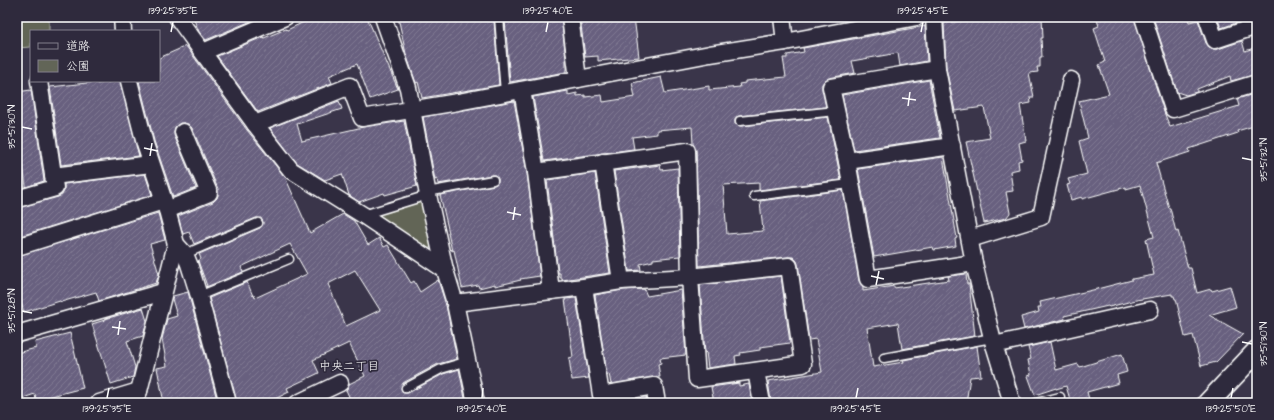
<svg xmlns="http://www.w3.org/2000/svg" width="1274" height="420" font-family="'Architects Daughter','Klee One',sans-serif">
<style>
.green{fill:#626557;stroke:#b0b2ab}
.building{fill:url(#building-hatch);stroke:#fff;fill-rule:evenodd}
.lines{fill:none;stroke-linecap:round;stroke-linejoin:round}
.service-casing{stroke:#fff;stroke-width:11}
.minor-casing{stroke:#fff;stroke-width:19}
.tertiary-casing{stroke:#fff;stroke-width:23}
.service{stroke:#2f2a3d;stroke-width:8}
.minor{stroke:#2f2a3d;stroke-width:16}
.tertiary{stroke:#2f2a3d;stroke-width:20}
.ticks{fill:none;stroke:#fff;stroke-width:1.5}
.labels{text-anchor:middle;stroke-width:3.5;stroke-linejoin:round;paint-order:stroke}
.neighbourhood-label{font-size:12px;fill:#fff;stroke:#2f2a3d}
.neatline{fill:none;stroke:#fff;stroke-width:1.5}
.ticks-label{font-size:10px;text-anchor:middle;fill:#fff}
</style>
<defs>
<pattern id="building-hatch" width="6" height="6" patternUnits="userSpaceOnUse"><rect width="6" height="6" fill="#68617f"/><path d="M-1 1l2-2M0 6l6-6M5 7l2-2" fill="none" stroke="#7f7992"/></pattern>
</defs>
<rect width="100%" height="100%" fill="#3a354a"/>
<filter id="ink" filterUnits="userSpaceOnUse"><feTurbulence type="fractalNoise" baseFrequency=".025" numOctaves="2"/><feDisplacementMap in="SourceGraphic" scale="8" xChannelSelector="R" yChannelSelector="G"/><feConvolveMatrix kernelMatrix="1 2 1 2 8 2 1 2 1" color-interpolation-filters="sRGB"/></filter>
<g filter="url(#ink)">
<!-- green -->
<g class="green">
<path d="M17,17h32v14h-18v16l-14,1z"/>
<path d="M422,199l12,47 -7,3 -55,-33z"/>
</g>
<!-- building -->
<g class="building">
<path d="M193,17h62l1,2 -50,21 -7,-8z"/>
<path d="M319,17h48l31,72 -28,10 -13,-35 -28,12 3,7 -74,29 -41,-56 46,-19 1,1 22,-9 1,1 21,-10v2z"/>
<path d="M398,17h75l1,1h15v3h5l5,64 -77,13 -4,-16 -2,1 -10,-29z"/>
<path d="M534,17h27l5,42v13l-56,10 -5,-62 29,-1z"/>
<path d="M580,17h54l5,40 -41,4v-5l-13,1z"/>
<path d="M1012,17h30l1,21h-2l1,19h-2v10h-3l1,5 -9,1 5,24h-4l1,6 -11,2 6,36 -7,2 3,17 -4,1 1,8 -9,2 3,20 -7,1 4,21 -4,5 -22,5 -18,-81 24,-4 -6,-31 -29,4 -9,-43 -2,-45 37,-4v1h31z"/>
<path d="M1096,17h38l30,95 6,15 69,-21 -2,-7 20,-6v32l-20,6 1,2 -49,16 1,3 -34,11 13,45h1l6,24 2,-1 10,37h3l6,25 14,-4 1,2 18,-5 6,21 -27,8 34,19 -27,28 -15,4 -8,-31 -8,2 -9,-38h-1l-1,-3h-2v-2l-36,6 -27,7 -1,-1 -44,10 1,3 -41,10 -3,-12 18,-5 -1,-5h3l-1,-5 57,-13 35,-9v-1l22,-4 -8,-36 8,-2 -14,-52 -14,4v-2l-44,12v-2l-11,3 -4,-15 3,-1 -2,-5 19,-5 -8,-33 9,-3 -9,-37 30,-7 -10,-29 6,-3 -11,-34 5,-2z"/>
<path d="M1153,17h35l1,5 9,-2 8,23 3,4 4,2h5l24,-8 3,10 12,-4v27l-26,7 -1,-5 -33,13v3l-11,3 -9,-3z"/>
<path d="M1217,17h17l2,6 -15,5z"/>
<path d="M925,26l2,35 -27,5 -2,-13 -46,8 3,12 -26,5 -4,2 -3,4v5l4,18 -87,9 -3,1 -1,4v3l6,2 87,-9 13,63 -82,10v-7l-36,2 4,49 36,-3 -3,-30 83,-11 16,91 4,5v5l31,-5v2l55,-8 -1,-4 18,-2 1,10h2l6,52 -73,13 -4,-26 -31,5 6,39 31,-5 -1,-2 74,-14 4,30 -11,1 -4,26h-188v-3l-7,2 -3,-21 54,-9 -6,-33 -7,1 -11,-76 -1,-3 -4,-4h-5l-89,9 -3,-115 -3,-7 -1,-17 -35,3v4l-25,3 2,12 -90,12 -11,-64 35,-6v4l9,-2v3l8,-1v2l17,-2 1,7 32,-5 -3,-14 29,-6 4,16 44,-7v4l31,-3 -1,-3 6,-1v-2l41,-4 -3,-19h4v-3l17,-3 -1,-4z"/>
<path d="M186,46l61,84 37,46 3,3h-1l24,54 33,-19 11,7 14,24 11,-7 5,9 4,-2 23,38 3,-2 6,11 18,-12 8,25 11,54 -19,5 -35,19 -2,5 2,5h5l35,-19 16,-5 7,34h-114l-6,-13 3,-6 16,-8 -16,-33 -36,17 6,13 -32,15 2,4 -22,11h-30l-28,-105 38,-16 6,14 1,-1 1,3 52,-24 -17,-30 -49,23 2,5 -37,15 1,-1 -9,-25 3,-2 -2,-5 61,-26 3,-5 -2,-5h-5l-62,26 -5,-12 -6,2 -5,-18 35,-14 4,-4 1,-3v-6l-26,-61 -4,-4 -4,-1h-4l-5,4 -1,4v4l22,53 -23,9 -19,-56 -15,-60h20v-23zM355,270l25,40 -34,16 -18,-42z"/>
<path d="M929,80l11,58 -86,12 -12,-55z"/>
<path d="M117,81h3l19,75 -78,9 -11,-78 46,-5 1,2z"/>
<path d="M31,90l13,91 -18,6 -3,-23h-3l-2,-14h-1v-58z"/>
<path d="M339,101l3,8 -45,15 5,17 61,-14 41,-6 13,65 -32,9 -1,-2 -25,9 -10,-7 -7,-21 -17,6 -28,-17 -27,-35z"/>
<path d="M514,101l13,72 13,103 -20,3 1,1 -26,6v-2l-16,4 -1,-3 -16,3 -8,-38 -2,1 -4,-18h1l-9,-38 54,-10 4,-3v-3l-3,-4h-3l-54,9 -1,-5 -2,1 -12,-63z"/>
<path d="M943,157l14,81 -2,1 1,7 -22,4 -1,-3 -59,10 -16,-88z"/>
<path d="M660,165l1,5 17,-2 2,88 -27,3v2l-13,3 1,6 -12,1 -15,-100z"/>
<path d="M595,173l15,100 -48,7v-2h-2v-5h-2l-11,-93z"/>
<path d="M145,174l7,21 -135,42v-29l41,-11 4,-2 2,-4v-7z"/>
<path d="M158,213l7,27 -15,4 9,30 -3,9 -57,18 -3,-9 -35,10 -1,-1 -36,11 -7,-23v-33z"/>
<path d="M781,276l9,67 -30,4v3l-20,3 1,2 -6,1 1,8 -28,4 -2,-16 -1,1 -5,-68z"/>
<path d="M644,289l3,7 34,-6 5,65 -26,3 1,5 -3,1 2,13h-8l-41,7 -2,-10 -2,1 -12,-80 27,-5z"/>
<path d="M188,292l2,7 28,104h-54l-7,-35 10,-2 -5,-27 5,-20 10,-3 -5,-17 1,-3z"/>
<path d="M576,298l13,80 -17,2 -3,-22 4,-1 -8,-58z"/>
<path d="M143,308l4,13 -4,15 -16,5 8,26 -2,10 -22,7 -19,-60 13,-4v-1z"/>
<path d="M70,333l13,55 -47,12 -1,-6 -18,6v-47l19,-5 -1,-6z"/>
<path d="M1050,342l6,28 22,-6 2,3 42,-13 5,18 -10,3 2,8 -32,9 3,11h-19l-5,-17 -10,3v-1l-21,7 -7,-19 3,-1 -3,-15 3,-1 -3,-12z"/>
<path d="M739,383v3l10,-2 3,19h-38l-3,-16z"/>
<path d="M646,397l1,6h-33v-1z"/>
</g>
<g class="lines">
<defs>
<g id="service">
<path d="M499,17l6,76"/>
<path d="M740,121l96,-10"/>
<path d="M427,192l66,-12"/>
<path d="M754,196l96,-12"/>
<path d="M363,215l65,-20"/>
<path d="M185,254l73,-31"/>
<path d="M199,296l90,-37"/>
<path d="M884,358l108,-20"/>
<path d="M406,388l35,-19 27,-8"/>
<path d="M1036,403l24,-6"/>
</g>
<g id="minor">
<path d="M122,17l1,14"/>
<path d="M177,17l78,107 36,46 72,45 82,55"/>
<path d="M383,17l25,71 20,107 17,75 10,33 21,100"/>
<path d="M570,17l8,62"/>
<path d="M782,17l3,25"/>
<path d="M934,17l3,52 37,194 18,75 20,65"/>
<path d="M1143,17l30,92 84,-26"/>
<path d="M1207,17l8,23 42,-14"/>
<path d="M203,52l82,-35"/>
<path d="M937,69l-106,18 16,74 21,118 106,-16"/>
<path d="M129,81l16,63 22,66 9,34 9,10 4,10 10,32 29,107"/>
<path d="M255,124l95,-38 12,32 96,-16 252,-48 75,-12 132,-25"/>
<path d="M847,161l105,-15"/>
<path d="M603,162l18,119"/>
<path d="M536,172l151,-21 3,126 7,102 106,-15 -14,-98 -99,11 -69,4 -37,6 17,108 53,-9 3,17"/>
<path d="M53,176l98,-12"/>
<path d="M17,199l38,-11 -16,-107h1"/>
<path d="M167,210l42,-17 -26,-61"/>
<path d="M970,239l71,-22 30,-137"/>
<path d="M17,247l146,-46"/>
<path d="M551,291l33,-4"/>
<path d="M455,303l96,-12 -15,-119 -14,-82"/>
<path d="M17,334l146,-42"/>
<path d="M994,345l156,-35"/>
<path d="M756,371l6,32"/>
<path d="M99,403l40,-12"/>
<path d="M132,403l7,-12 37,-147"/>
<path d="M298,403l42,-20"/>
</g>
<path id="tertiary" d="M1208,403l49,-52"/>
</defs>
<!-- service casing -->
<use href="#service" class="service-casing"/>
<!-- minor casing -->
<use href="#minor" class="minor-casing"/>
<!-- tertiary casing -->
<use href="#tertiary" class="tertiary-casing"/>
<!-- service -->
<use href="#service" class="service"/>
<!-- minor -->
<use href="#minor" class="minor"/>
<!-- tertiary -->
<use href="#tertiary" class="tertiary"/>
</g>
</g>
<!-- ticks -->
<path class="ticks" d="M171,32l2,-10M546,32l2,-10M921,32l2,-10M902,98l14,2M908,106l2,-14M22,127l10,2M144,148l14,3M150,156l2,-13M1242,158l10,2M507,212l14,3M513,220l2,-13M871,276l13,3M876,285l3,-14M22,311l10,2M112,327l14,2M118,335l2,-14M1242,342l10,2M107,398l2,-10M482,398l1,-10M856,398l2,-10M1231,398l2,-10"/>
<g class="labels">
<!-- neighbourhood labels -->
<g class="neighbourhood-label">
<text x="349" y="370">中央二丁目</text>
</g>
</g>
<!-- margin -->
<rect width="1274" height="420" fill="none" stroke="#2f2a3d" stroke-width="44"/>
<!-- legend -->
<rect x="30" y="30" width="130" height="52" fill="#2f2a3d" stroke="#827f8b"/>
<rect x="38" y="43" width="20" height="6" fill="#2f2a3d" stroke="#827f8b"/>
<text x="66" y="50" font-size="12" fill="#ffffff">道路</text>
<rect x="38" y="60" width="20" height="12" fill="#626557" stroke="#827f8b"/>
<text x="66" y="70" font-size="12" fill="#ffffff">公園</text>
<rect x="22" y="22" width="1230" height="376" class="neatline"/>
<g class="ticks-label">
<text x="173" y="14">139°25'35"E</text>
<text x="548" y="14">139°25'40"E</text>
<text x="923" y="14">139°25'45"E</text>
<text transform="translate(11 127) rotate(-90)" y="4">35°51'30"N</text>
<text transform="translate(1263 160) rotate(-90)" y="4">35°51'32"N</text>
<text transform="translate(11 311) rotate(-90)" y="4">35°51'28"N</text>
<text transform="translate(1263 344) rotate(-90)" y="4">35°51'30"N</text>
<text x="107" y="412">139°25'35"E</text>
<text x="482" y="412">139°25'40"E</text>
<text x="856" y="412">139°25'45"E</text>
<text x="1231" y="412">139°25'50"E</text>
</g>
</svg>
